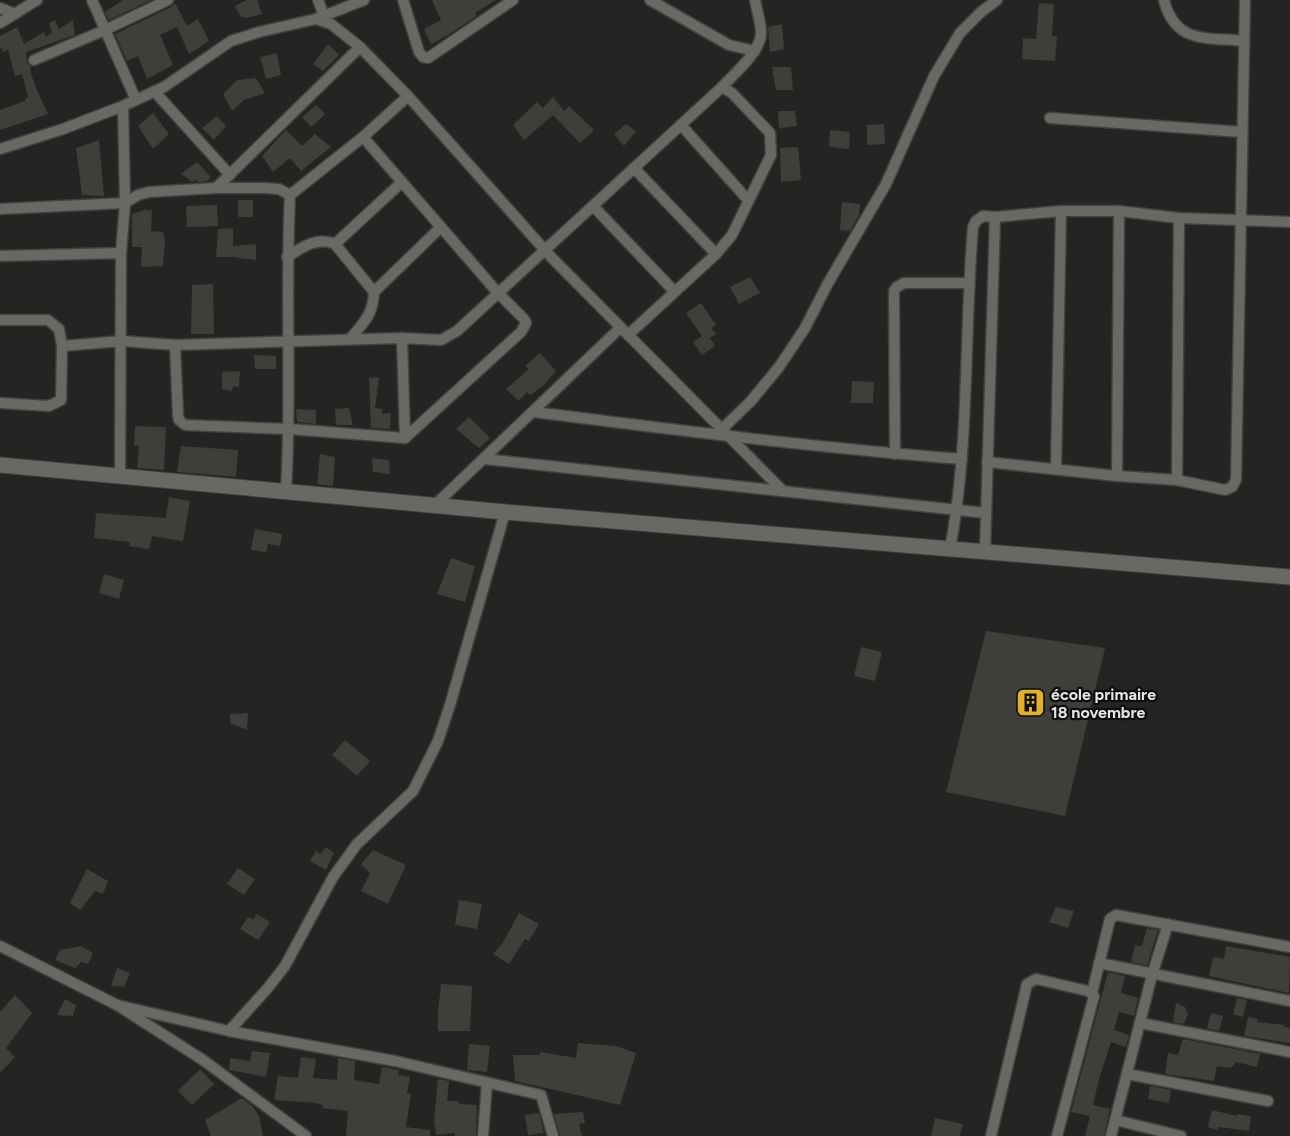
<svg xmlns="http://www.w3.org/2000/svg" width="1290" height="1136" font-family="Figtree,sans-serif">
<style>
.building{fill:#3f3e3b}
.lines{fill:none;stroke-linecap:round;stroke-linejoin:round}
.minor-casing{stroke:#42413f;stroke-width:13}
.secondary-casing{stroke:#42413f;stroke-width:17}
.minor{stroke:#696864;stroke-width:10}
.secondary{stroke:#696864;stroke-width:15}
.labels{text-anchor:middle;stroke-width:4.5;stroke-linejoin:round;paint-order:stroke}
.poi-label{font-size:16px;font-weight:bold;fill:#e5e4e2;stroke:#0e0d0c;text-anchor:start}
</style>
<rect width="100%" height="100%" fill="#252422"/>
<!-- building -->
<g class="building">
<path d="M123,0h28l-42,20 -4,-8z"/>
<path d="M247,0h10l5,14 -15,4 -6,-1 -6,-11z"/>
<path d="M432,0h64l-21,13 2,3 -29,19 -17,9 -7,-15 17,-9z"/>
<path d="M175,3l12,23 11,-7 11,22 -20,13 -12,-27 -17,8 13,30 -26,14 -9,-23 -11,5 -12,-27 56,-27z"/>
<path d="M1039,3l15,1 -2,32h5l-2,25 -33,-2 1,-21 13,1z"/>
<path d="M55,20l4,9 14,-9 2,15 -49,17 1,10 4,5 -1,4 6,17 12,26 -48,16v-20l25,-9v-2l3,-2 -6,-23 -7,2 -7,-26 -5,2 -3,-6v-10l17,-9 7,17 20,-12 2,5 6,-4 -3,-10z"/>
<path d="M782,24l2,25 -14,3 -2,-25z"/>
<path d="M328,44l11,11 -16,16 -10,-7z"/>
<path d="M277,53l4,22 -15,4 -6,-22z"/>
<path d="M772,67h19l2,23h-17z"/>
<path d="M256,78l9,15 -21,7 -12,11 -9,-17 14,-14z"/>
<path d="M553,97l11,14 5,-5 25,24 -14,13 -27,-28 -29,25 -11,-15 24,-23 6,6z"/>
<path d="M316,105l9,9 -14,13 -9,-10z"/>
<path d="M778,111h17l2,15 -18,2z"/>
<path d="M153,113l16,21 -16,15 -15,-23z"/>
<path d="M217,116l9,10 -12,14 -12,-12z"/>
<path d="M626,124l10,7 -12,15 -10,-12z"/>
<path d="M884,124l1,20 -18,1v-20z"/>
<path d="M286,130l16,16 13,-12 16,13 -30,24 -11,-13 -17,14 -11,-16z"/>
<path d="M830,130l20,2 -1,17 -20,-2z"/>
<path d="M99,140l5,56 -22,-1 -6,-47z"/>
<path d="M798,147l3,33 -20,2 -1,-34z"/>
<path d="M197,162l14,15 -4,4 -9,1 -2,-2 -4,2 -11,-8z"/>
<rect x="238" y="200" width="15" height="17"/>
<path d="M842,202l18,2 -1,11 -9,16 -10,-1z"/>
<path d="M217,205l1,21 -31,1 -1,-21z"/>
<path d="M147,209v2l5,-1 -1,21 12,1 2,9 -2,25 -22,1 1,-20h-10v-33z"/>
<path d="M233,228v18l23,-2v16l-19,-2v-1h-21l2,-28z"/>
<path d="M750,277l10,16 -21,11 -9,-17z"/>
<path d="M213,284l1,50h-23l1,-49z"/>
<path d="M701,303l15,22 -5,3 5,6 -6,4 5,8 -13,9 -9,-13 9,-6 -16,-23z"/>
<path d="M540,353l16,18 -12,14 -14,10 -3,-3 -8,9 -13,-12 23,-20 -4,-3z"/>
<path d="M254,355l22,1v13h-21z"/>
<path d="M240,371l-1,16 -6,-1 -1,5 -10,-2v-17z"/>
<path d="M379,377l-4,31 7,1v5l9,-1 -1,16 -19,-1 -2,-50z"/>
<path d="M852,381l22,1 -1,21h-22z"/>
<path d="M349,408l4,17h-17l-1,-16z"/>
<path d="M296,409l20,1v14l-19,-2z"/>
<path d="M469,417l21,21 -11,10 -23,-19z"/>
<path d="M135,426l31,1 -2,43 -27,-2 2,-22h-5z"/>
<path d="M181,446l57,4 -2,27 -59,-5z"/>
<path d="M320,454l15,3 -2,29 -16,-2z"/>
<path d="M372,458l17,2 1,14 -17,-2z"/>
<path d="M169,497l21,4 -7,40 -31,-5 -3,13 -20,-3 1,-4 -36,-4 2,-25 70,5z"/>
<path d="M255,529l27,5 -2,12 -12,-2 -2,8 -15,-2z"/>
<path d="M451,558l24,8 -10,36 -28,-8z"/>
<path d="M104,574l20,6 -5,19 -20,-6z"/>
<path d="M986,631l119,17 -40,168 -119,-24z"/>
<path d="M861,647l21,5 -7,29 -21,-5z"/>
<path d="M248,713l-1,17 -17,-7v-9z"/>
<path d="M345,740l25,21 -13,15 -25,-21z"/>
<path d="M326,847l8,6 -8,17 -16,-9 6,-10 4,3z"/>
<path d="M373,850l33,15 -18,39 -27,-13 9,-18 -9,-9z"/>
<path d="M238,868l17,11 -11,16 -17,-11z"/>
<path d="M87,869l21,12 -5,13 -8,-3 -15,19 -10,-7z"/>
<path d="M459,900l23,4 -5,25 -22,-4z"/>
<path d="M1056,907l18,4 -6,17 -19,-6z"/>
<path d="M519,913l20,11 -10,17 -4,-2 -16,25 -16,-10 9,-10z"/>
<path d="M257,914l13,8 -12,18 -18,-11 8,-12 5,3z"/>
<path d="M1147,928l11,2 -11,35 -16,-3 4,-17 7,1z"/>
<path d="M81,946l12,7 -5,11 -7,-2 -6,6 -20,-8 5,-10z"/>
<path d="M1226,946l64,11 -1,36 -80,-17 4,-19 11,2z"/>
<path d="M117,968l13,5 -6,14 -13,-1z"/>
<path d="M1108,972l17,4 -4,17 17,5 -4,18 -15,-4 -5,18 15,5 -3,12 -15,-5 -12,37 -6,26 17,4 -6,27h-19l5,-20 -19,-4z"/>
<path d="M441,984l31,2 -2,45h-32v-19z"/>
<path d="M15,995l17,18 -26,35 9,9 -15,16v-61z"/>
<path d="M1237,998l10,2 -4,17 -10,-3z"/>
<path d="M65,999l11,6 -3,11 -16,-1z"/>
<path d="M1176,1003l9,4 3,7 -4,10 -11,-2z"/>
<path d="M1211,1013l12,3 -4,15 -12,-3z"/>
<path d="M1248,1017l10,2 -1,3 28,3 -1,2 6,1v15l-46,-7z"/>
<path d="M1183,1039l77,15 -3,13 -21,-5 -5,6 -14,-2 -3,15 -49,-7 3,-21 10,2z"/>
<path d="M578,1043l38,3 20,7 -16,52 -105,-24 -2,-26h26l2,-3 35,6z"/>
<path d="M469,1044l21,2 -3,26 -20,-2z"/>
<path d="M252,1051l18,2 -4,24 -37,-7 1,-12 20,3z"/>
<path d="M301,1057l15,2 -3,19 24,2 1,-22 17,3 -1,19 25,4 3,-17 17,3 -1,5 12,2 -3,16 4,1 -5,33 24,3v6h-84l2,-25 -26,-3 1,-3 -7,-2 -42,-3 4,-24 20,2z"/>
<path d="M200,1069l14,15 -22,21 -14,-14z"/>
<path d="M438,1079l11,2 -2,20h12v3l18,1 -1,31h-21v-3l-19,2 -2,-14z"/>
<path d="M1150,1086l21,4 -2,13 -21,-4z"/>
<path d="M242,1098l10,8 7,10 4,20h-52l-6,-16z"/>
<path d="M1212,1110l25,6v-2l14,2 -2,15 -30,-4 -1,3 -10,-3z"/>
<path d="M583,1112l2,11 -6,1 3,12h-22l-6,-22z"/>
<path d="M539,1113l5,20 -16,2 -3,-20z"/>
<path d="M935,1118l28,6 -3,12h-29z"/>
</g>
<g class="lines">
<defs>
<g id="minor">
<path d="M92,0l44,100"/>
<path d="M318,0l6,16"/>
<path d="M403,0l16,52 4,5 5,1 85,-58"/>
<path d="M650,0l79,45 26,6"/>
<path d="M1164,0c11,44 42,37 79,41"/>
<path d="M0,8l15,6"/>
<path d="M316,19l15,5 29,23 48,49 143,161 231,233"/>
<path d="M0,23l37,-23"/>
<path d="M34,60l71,-30 63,-30"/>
<path d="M722,87c12,-13 39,-36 39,-54 0,-10 -4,-22 -6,-33"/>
<path d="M154,91l76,84"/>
<path d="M1050,118l192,14"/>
<path d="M681,125l67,75"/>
<path d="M0,149l63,-20 60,-23 41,-19 67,-46 28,-9 57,-13 48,-19"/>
<path d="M634,168l82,86"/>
<path d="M216,188l144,-141"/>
<path d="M593,206l81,85"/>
<path d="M0,209l125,-6 13,-8 11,-3 67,-4h50l13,1 11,6"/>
<path d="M335,244l67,-62"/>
<path d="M0,256l121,-3"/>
<path d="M287,257c14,-9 30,-21 48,-13l39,48c-1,23 -10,30 -24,47"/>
<path d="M374,292l67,-65"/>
<path d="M0,320h48l11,9 3,17 -1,54 -12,6 -49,-3"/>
<path d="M402,338l3,100"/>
<path d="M175,345l3,70 1,5 6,5 104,4 116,9 116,-106 5,-9 -2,-4 -26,-26 -135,-156"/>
<path d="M62,346l60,-5 53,4 227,-7 39,2 16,-9 265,-244 10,6 38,40 1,22 -39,80 -16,19 -88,81"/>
<path d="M534,412c142,18 285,36 428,47"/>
<path d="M721,430l30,-29 28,-34 26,-39 22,-43 59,-101 48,-108 26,-43 21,-21 16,-12"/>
<path d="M895,454l-1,-163 3,-4 7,-4h64"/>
<path d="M484,459l502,54"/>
<path d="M987,462l130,14 60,4 48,10 7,-3 4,-7 9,-480"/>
<path d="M1056,468l5,-257"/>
<path d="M120,475l1,-222 4,-50 -2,-97"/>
<path d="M1117,476l2,-265"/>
<path d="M1177,480l2,-262"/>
<path d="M286,491c6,-99 -1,-197 4,-296l73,-58 45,-41"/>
<path d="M436,504l184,-176"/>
<path d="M950,549c20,-106 14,-215 23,-322l3,-6 7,-5 12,1 66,-6h58l60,7 111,4"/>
<path d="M985,552l10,-335"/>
<path d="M0,946l117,59 86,55 103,76"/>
<path d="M1099,963l191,38"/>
<path d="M1092,993l18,-74 6,-4 174,32"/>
<path d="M117,1005l112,26 166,30 146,34 12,41"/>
<path d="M1140,1023l150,29"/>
<path d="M229,1031l38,-42 18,-23 48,-89 24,-33 56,-53 25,-50 12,-36 55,-193"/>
<path d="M1127,1074l141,27"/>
<path d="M1115,1120l66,16"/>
<path d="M483,1136l4,-53"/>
<path d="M991,1136l36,-152 9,-5 52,12 6,5 -37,140"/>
<path d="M1111,1136l41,-161 16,-51"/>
</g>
<path id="secondary" d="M0,465l505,47 785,65"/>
</defs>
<!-- minor casing -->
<use href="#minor" class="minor-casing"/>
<!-- secondary casing -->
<use href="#secondary" class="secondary-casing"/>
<!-- minor -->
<use href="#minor" class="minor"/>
<!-- secondary -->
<use href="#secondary" class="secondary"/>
</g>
<!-- icons -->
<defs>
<symbol id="building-square" viewBox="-11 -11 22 22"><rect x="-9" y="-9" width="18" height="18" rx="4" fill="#dfb034" stroke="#0e0d0c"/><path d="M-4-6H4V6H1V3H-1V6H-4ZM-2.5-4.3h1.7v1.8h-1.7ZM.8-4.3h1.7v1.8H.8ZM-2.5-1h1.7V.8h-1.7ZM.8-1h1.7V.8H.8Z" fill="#111"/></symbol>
</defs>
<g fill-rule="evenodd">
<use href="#building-square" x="1014" y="686" width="33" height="33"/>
</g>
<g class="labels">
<!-- poi labels -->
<g class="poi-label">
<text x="1051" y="700">école primaire<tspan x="1051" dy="18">18 novembre</tspan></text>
</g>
</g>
</svg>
